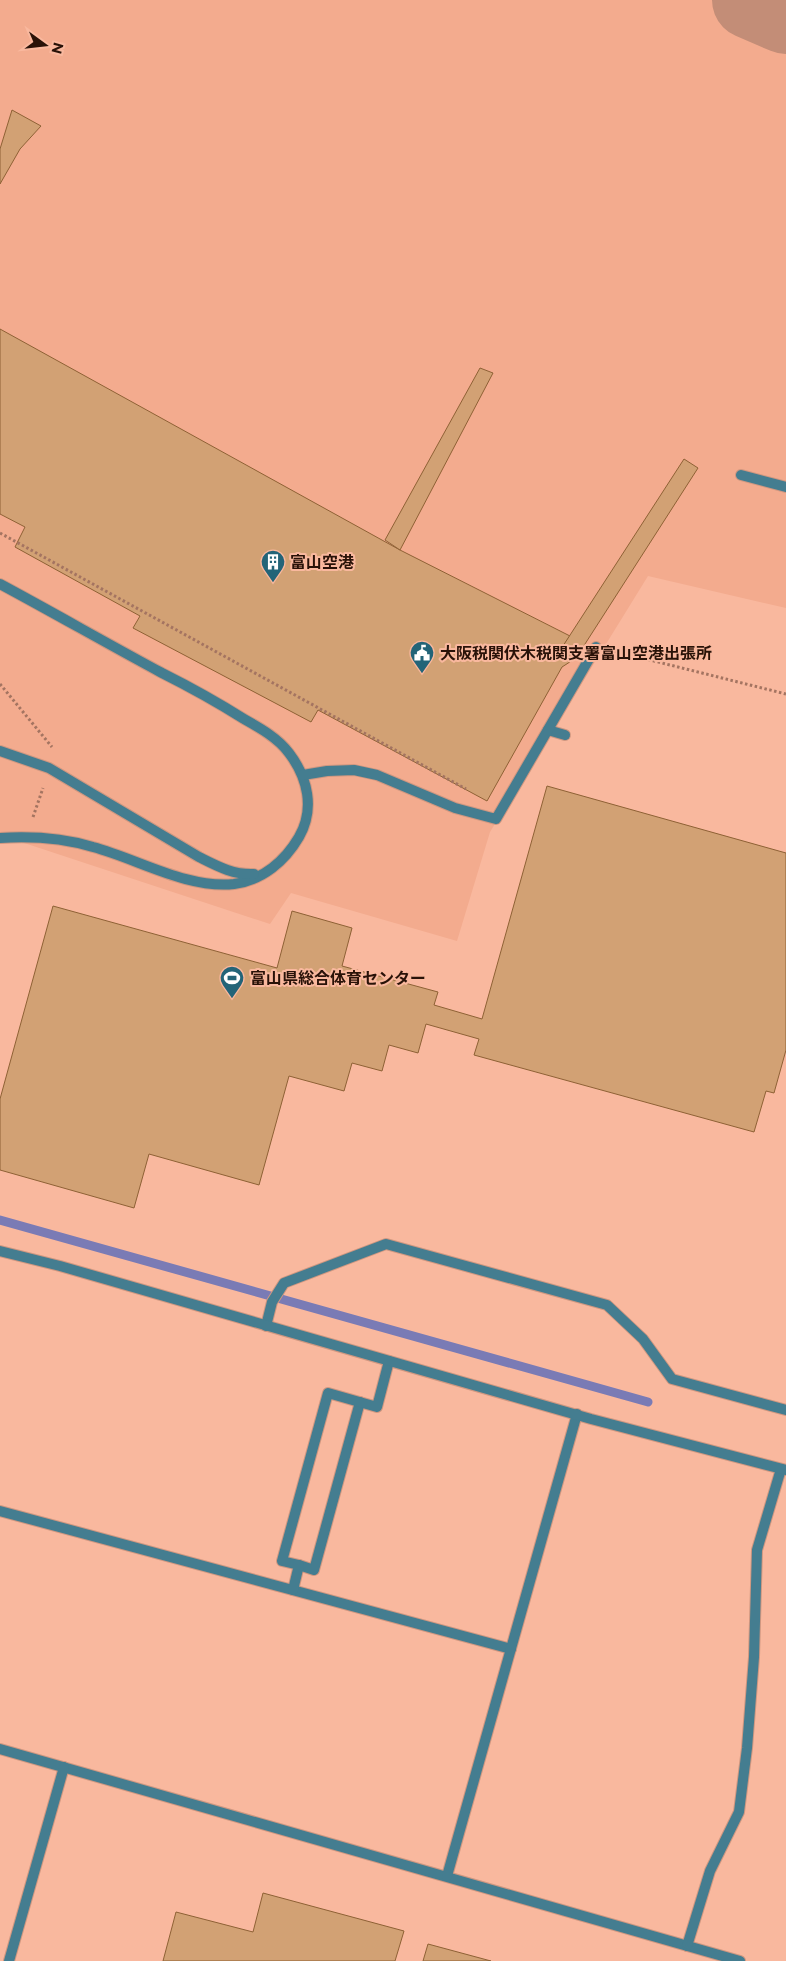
<svg xmlns="http://www.w3.org/2000/svg" width="786" height="1961" font-family="Montserrat,'Noto Sans JP',sans-serif">
<style>
.built{fill:#f3ab8e}
.lines{fill:none;stroke-linecap:round;stroke-linejoin:round}
.stream{stroke:#7a7bb5;stroke-width:9}
.taxiway{stroke:#c38d77;stroke-width:78}
.building{fill:#d2a174;stroke:#8e6135}
.service-casing{stroke:#cf9780;stroke-width:12}
.minor-casing{stroke:#cf9780;stroke-width:12}
.tertiary-casing{stroke:#cf9780;stroke-width:12}
.path{stroke:#a47461;stroke-width:3;stroke-dasharray:2.5 2.5;stroke-linecap:butt}
.service{stroke:#447d90;stroke-width:10}
.minor{stroke:#447d90;stroke-width:10}
.tertiary{stroke:#447d90;stroke-width:10}
.labels{text-anchor:middle;stroke-width:4;stroke-linejoin:round;paint-order:stroke}
.poi-label{font-size:16px;font-weight:bold;fill:#291208;stroke:#f9b89e;text-anchor:start}
</style>
<rect width="100%" height="100%" fill="#f9b89e"/>
<!-- built -->
<path class="built" d="M0,0h786v608l-138,-32 -158,256 -33,109 -166,-48 -21,31 -270,-89z"/>
<g class="lines">
<!-- stream -->
<path class="stream" d="M0,1220l648,182"/>
<!-- taxiway -->
<path class="taxiway" d="M751,0l35,15"/>
</g>
<!-- building -->
<g class="building">
<path d="M12,110l29,16 -21,23 -20,35v-35z"/>
<path d="M0,329l400,221 170,86 -9,13 15,9 -14,9 -75,134 -169,-91 -7,12 -178,-94 7,-12 -125,-69 10,-20 -25,-13z"/>
<path d="M480,368l13,5 -93,177 -15,-10z"/>
<path d="M684,459l14,9 -122,190 -15,-9z"/>
<path d="M547,786l239,67v197l-12,43 -8,-2 -12,41 -280,-77 5,-16 -53,-15 -8,29 -29,-8 -7,26 -30,-8 -8,28 -55,-15 -30,109 -110,-31 -15,54 -134,-38v-71l53,-193 224,62 15,-57 60,17 -10,38 96,26 -4,13 48,14z"/>
<path d="M263,1893l141,38 -9,30h-232l13,-49 77,20z"/>
<path d="M428,1944l63,17h-68z"/>
</g>
<g class="lines">
<defs>
<g id="service">
<path d="M741,475l45,12"/>
<path d="M0,584c54,29 108,60 162,89 28,14 55,29 82,46 16,9 34,19 45,34 19,25 26,56 10,84 -14,24 -36,43 -65,47 -47,5 -96,-25 -141,-37 -30,-9 -61,-11 -93,-9"/>
<path d="M548,730l17,5"/>
<path d="M0,751l49,17 150,89c18,9 34,18 55,17"/>
<path d="M266,1326l6,-24 12,-19 102,-39 221,61 36,34 29,40 114,31"/>
</g>
<g id="minor">
<path d="M303,775l24,-4 27,-1 23,5 78,33 41,11 100,-172"/>
<path d="M0,1511l511,138"/>
<path d="M299,1565l15,5 46,-168"/>
<path d="M293,1590l6,-25 -17,-4 46,-168 49,14 12,-46"/>
<path d="M0,1749l740,212"/>
<path d="M447,1876l130,-462"/>
<path d="M687,1946l23,-75 29,-59 8,-64 7,-91 3,-107 24,-81"/>
<path d="M9,1961l55,-194"/>
</g>
<path id="tertiary" d="M0,1251l60,15 531,153 195,51"/>
</defs>
<!-- service casing -->
<use href="#service" class="service-casing"/>
<!-- minor casing -->
<use href="#minor" class="minor-casing"/>
<!-- tertiary casing -->
<use href="#tertiary" class="tertiary-casing"/>
<!-- path -->
<g class="path">
<path d="M0,533l466,256"/>
<path d="M614,651l172,43"/>
<path d="M0,684l52,63"/>
<path d="M33,817l10,-29"/>
</g>
<!-- service -->
<use href="#service" class="service"/>
<!-- minor -->
<use href="#minor" class="minor"/>
<!-- tertiary -->
<use href="#tertiary" class="tertiary"/>
</g>
<!-- icons -->
<defs>
<symbol id="building-pin" viewBox="-11 -11 22 30"><path d="M0 17L-7.5 6A9.5 9.5 0 1 1 7.5 6Z" fill="#236478" stroke="#f9b89e"/><path d="M-4-6H4V6H1V3H-1V6H-4ZM-2.5-4.3h1.7v1.8h-1.7ZM.8-4.3h1.7v1.8H.8ZM-2.5-1h1.7V.8h-1.7ZM.8-1h1.7V.8H.8Z" fill="#fff"/></symbol>
<symbol id="civic-pin" viewBox="-11 -11 22 30"><path d="M0 17L-7.5 6A9.5 9.5 0 1 1 7.5 6Z" fill="#236478" stroke="#f9b89e"/><path d="M-.6-6.5H3V-4.5H.6V-3L4-1V1h2V6H-6V1h2V-1L-.6-3ZM-1.2 2.5V6h2.4V2.5Z" fill="#fff"/></symbol>
<symbol id="stadium-pin" viewBox="-11 -11 22 30"><path d="M0 17L-7.5 6A9.5 9.5 0 1 1 7.5 6Z" fill="#236478" stroke="#f9b89e"/><path d="M0-5a6.5 5 0 1 0 0 10a6.5 5 0 1 0 0-10ZM-3.5-1.8h7v3.6h-7Z" fill="#fff"/></symbol>
</defs>
<g fill-rule="evenodd">
<use href="#building-pin" x="259" y="548" width="28" height="38"/>
<use href="#civic-pin" x="408" y="639" width="28" height="38"/>
<use href="#stadium-pin" x="218" y="964" width="28" height="38"/>
</g>
<g class="labels">
<!-- poi labels -->
<g class="poi-label">
<text x="290" y="568">富山空港</text>
<text x="440" y="659">大阪税関伏木税関支署富山空港出張所</text>
<text x="250" y="984">富山県総合体育センター</text>
</g>
</g>
<!-- north arrow -->
<g transform="translate(45 45) rotate(105)" stroke="#f9b89e" stroke-width="4" paint-order="stroke">
<path d="M0-4L9 19L0 12L-9 19Z" fill="#291208"/>
<text y="-8" font-size="14" font-weight="bold" text-anchor="middle" fill="#291208">N</text>
</g>
</svg>
